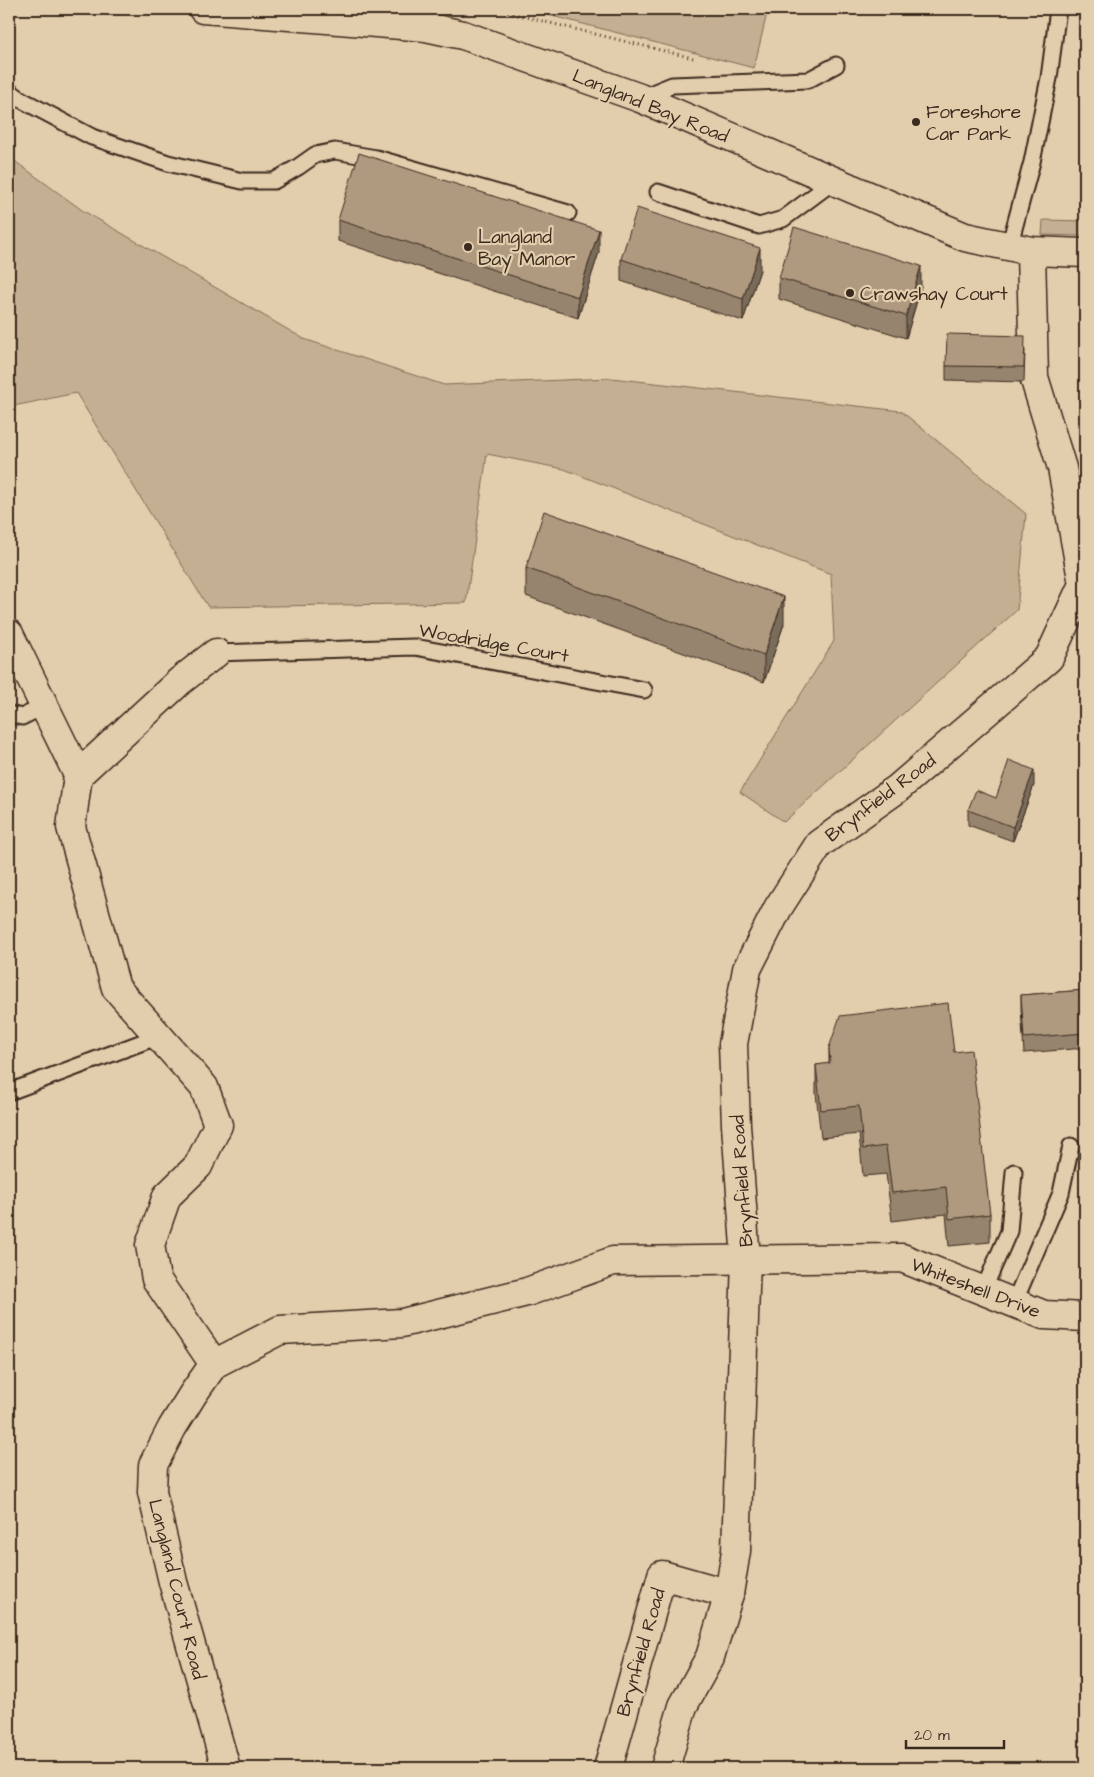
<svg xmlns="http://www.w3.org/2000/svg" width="1094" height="1777" font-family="'Architects Daughter',sans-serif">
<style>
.green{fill:#c4af92;stroke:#806c58}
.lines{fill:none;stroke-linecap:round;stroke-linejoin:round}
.lane-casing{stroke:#3b2a1e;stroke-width:19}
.street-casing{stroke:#3b2a1e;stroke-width:31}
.path{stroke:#3b2a1e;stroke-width:3;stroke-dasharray:1 4;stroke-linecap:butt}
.lane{stroke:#e2cdac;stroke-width:15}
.street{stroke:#e2cdac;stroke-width:28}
.wall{fill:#96846e;stroke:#3b2a1e}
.shaded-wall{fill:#7a6c5a;stroke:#3b2a1e}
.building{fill:#af9a80;stroke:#3b2a1e}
.poi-dot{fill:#3b2a1e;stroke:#e2cdac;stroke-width:2}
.labels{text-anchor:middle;stroke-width:4.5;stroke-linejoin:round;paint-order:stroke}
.street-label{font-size:19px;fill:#3b2a1e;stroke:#e2cdac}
.poi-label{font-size:19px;fill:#3b2a1e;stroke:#e2cdac;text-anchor:start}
</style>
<rect width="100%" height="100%" fill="#e2cdac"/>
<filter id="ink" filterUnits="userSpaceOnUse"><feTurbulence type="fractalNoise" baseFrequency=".02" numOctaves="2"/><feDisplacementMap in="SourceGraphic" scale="10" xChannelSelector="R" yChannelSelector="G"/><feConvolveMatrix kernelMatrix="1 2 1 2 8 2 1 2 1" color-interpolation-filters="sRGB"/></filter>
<g filter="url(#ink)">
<!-- green -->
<g class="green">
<path d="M525,9h243l-14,59z"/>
<path d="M9,157l73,53 222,129 140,46 167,-7 290,33 125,103 -9,96 -233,212 -44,-30 94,-151 -3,-67 -267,-105 -77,-15 -21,149 -258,4 -132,-214 -67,14z"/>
<path d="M1043,220l42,1v15l-43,-1z"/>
</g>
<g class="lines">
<defs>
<g id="lane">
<path d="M9,91l13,9 70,37 76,26 74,18h32l24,-14 17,-12 20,-4 41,7 192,55"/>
<path d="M640,98l32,-13 136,-5 28,-15"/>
<path d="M658,192l101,34 24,-7 51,-38"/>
<path d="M1009,247l23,-85 17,-84 9,-69"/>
<path d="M216,653l199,-6 229,43"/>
<path d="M9,714l13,3 22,-11"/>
<path d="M9,1092l150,-56"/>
<path d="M983,1291l26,-60 5,-59"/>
<path d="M1014,1303l47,-110 10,-47"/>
</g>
<g id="street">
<path d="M203,9l223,18 37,8 177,63 325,139 66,14 54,2"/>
<path d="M9,634l69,141 -7,52 45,161 88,99 14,38 -20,41 -31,30 -17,49 6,34 58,85"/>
<path d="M78,775l102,-94 36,-28"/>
<path d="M226,1768l-53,-186 -21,-90 1,-27 19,-37 21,-34 21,-30 66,-34 122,-7 125,-31 86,-31 289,-3 142,57 41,2"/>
<path d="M608,1768l54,-193 67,19"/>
<path d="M665,1768l18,-62 27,-49 19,-63 7,-43 10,-291 -10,-135 -3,-81 14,-75 31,-61 41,-64 78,-55 152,-131 34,-74 -21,-116 -28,-91 -3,-126"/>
</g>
</defs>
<!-- lane casing -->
<use href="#lane" class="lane-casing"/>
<!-- street casing -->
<use href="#street" class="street-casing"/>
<!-- path -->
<path class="path" d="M493,9l200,49"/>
<!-- lane -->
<use href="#lane" class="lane"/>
<!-- street -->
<use href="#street" class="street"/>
</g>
<!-- wall -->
<g class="wall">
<path d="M338,220l261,32 -21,66 -240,-77z"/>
<path d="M621,259l139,11 -17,51 -122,-40z"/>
<path d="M779,278l142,9 -15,51 -127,-39z"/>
<path d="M1025,350l-1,32 -78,-2v-14z"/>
<path d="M526,568l258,56 -20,58 -238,-86z"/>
<path d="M1034,785l-21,56 -45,-16v-15l28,-12z"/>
<path d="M1085,990v58l-61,5 -3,-44v-14z"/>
<path d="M829,1048l125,4 36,162v28l-41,4 -3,-32 -54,7 -6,-47 -23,2 -4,-42 -38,4 -5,-45v-28l13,-1z"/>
</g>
<!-- shaded-wall -->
<g class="shaded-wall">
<path d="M599,230v22l-21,66v-21z"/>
<path d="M760,248v22l-17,51v-22z"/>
<path d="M921,266v21l-15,51v-22z"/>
<path d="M784,597v27l-20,58v-27z"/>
<path d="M1034,770v15l-21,56v-14z"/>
</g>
<!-- building -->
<g class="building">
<path d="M359,153l240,77 -21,67 -240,-77z"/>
<path d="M637,208l123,40 -17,51 -122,-40z"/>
<path d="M794,227l127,39 -15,50 -127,-38z"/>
<path d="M947,334l78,2 -1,31 -78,-1z"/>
<path d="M544,511l240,86 -20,58 -238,-87z"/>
<path d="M1009,760l25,10 -21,57 -45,-17 8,-20 20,8z"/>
<path d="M1085,990v43l-61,5 -3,-43z"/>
<path d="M948,1003l6,49 17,-2 19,164 -41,5 -3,-32 -54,6 -6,-47 -23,3 -4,-43 -38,4 -5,-45 14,-2 -1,-15 11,-32z"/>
</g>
</g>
<!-- markers -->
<g class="poi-dot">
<circle cx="916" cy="122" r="5"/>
<circle cx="468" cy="247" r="5"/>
<circle cx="850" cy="293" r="5"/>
</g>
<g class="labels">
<!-- street labels -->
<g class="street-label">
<text transform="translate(651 105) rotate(22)" y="7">Langland Bay Road</text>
<text transform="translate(494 642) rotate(10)" y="7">Woodridge Court</text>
<text transform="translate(880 797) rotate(-37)" y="7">Brynfield Road</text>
<text transform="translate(741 1181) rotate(-94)" y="7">Brynfield Road</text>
<text transform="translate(976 1287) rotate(21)" y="7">Whiteshell Drive</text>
<text transform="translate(178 1589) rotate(76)" y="7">Langland Court Road</text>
<text transform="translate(640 1652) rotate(-74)" y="7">Brynfield Road</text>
</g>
<!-- poi labels -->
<g class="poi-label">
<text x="926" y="118">Foreshore<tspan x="926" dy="22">Car Park</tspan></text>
<text x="478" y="243">Langland<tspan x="478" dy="22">Bay Manor</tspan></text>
<text x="860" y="300">Crawshay Court</text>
</g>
</g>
<!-- margin -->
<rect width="1094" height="1777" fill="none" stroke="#e2cdac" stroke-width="30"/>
<rect x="15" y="15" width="1064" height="1747" fill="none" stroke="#3b2a1e" stroke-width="2" filter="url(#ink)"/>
<!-- scale -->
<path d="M906 1740v8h98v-8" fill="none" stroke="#3b2a1e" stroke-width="2.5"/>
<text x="914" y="1740" font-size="15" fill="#3b2a1e" stroke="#e2cdac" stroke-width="4" paint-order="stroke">20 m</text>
</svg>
